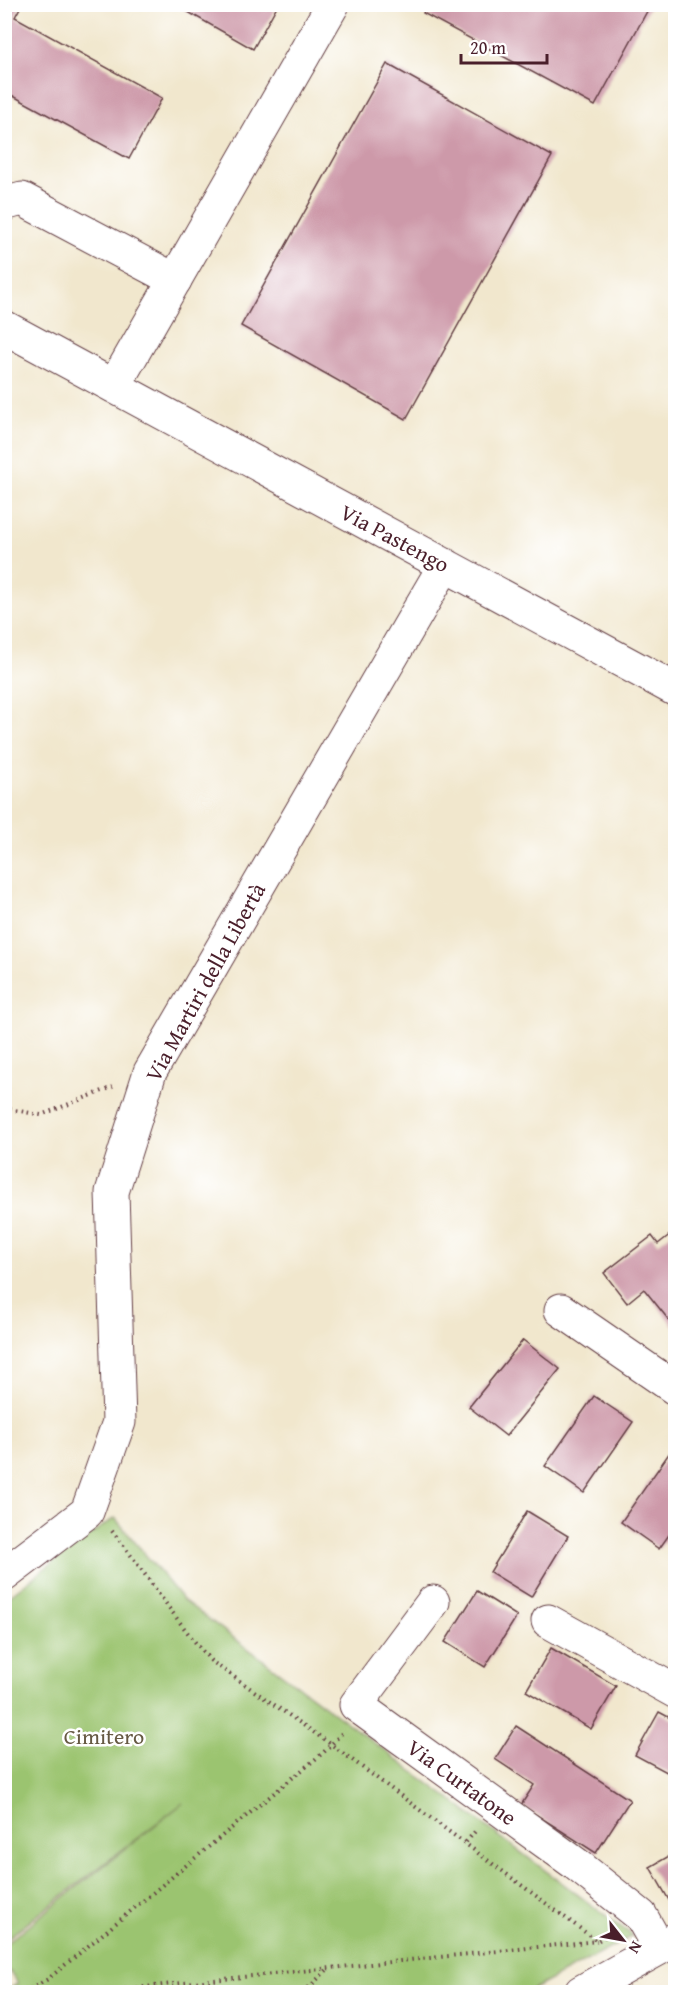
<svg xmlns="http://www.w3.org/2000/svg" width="680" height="1997" font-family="'Gentium Book Plus',serif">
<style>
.green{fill:#9bc470;stroke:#72724e;stroke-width:1.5}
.building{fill:#cd99a9}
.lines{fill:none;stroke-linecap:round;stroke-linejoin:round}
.minor-casing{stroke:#633d43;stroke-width:35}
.path{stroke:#633d43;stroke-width:4;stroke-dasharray:1.5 4.5;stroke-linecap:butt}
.minor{stroke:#fff;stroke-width:33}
.labels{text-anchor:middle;stroke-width:5;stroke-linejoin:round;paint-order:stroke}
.street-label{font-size:22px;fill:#4a1f2b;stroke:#fff}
.park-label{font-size:22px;fill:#665943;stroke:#fff}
</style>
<rect width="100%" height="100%" fill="#fff"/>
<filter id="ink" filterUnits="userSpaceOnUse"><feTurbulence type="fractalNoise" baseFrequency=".0167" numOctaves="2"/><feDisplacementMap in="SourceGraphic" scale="12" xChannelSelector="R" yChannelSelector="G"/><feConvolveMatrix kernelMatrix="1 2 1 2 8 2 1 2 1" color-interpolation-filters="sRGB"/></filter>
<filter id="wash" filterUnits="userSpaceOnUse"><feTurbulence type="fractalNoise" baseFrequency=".008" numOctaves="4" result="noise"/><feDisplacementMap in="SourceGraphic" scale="24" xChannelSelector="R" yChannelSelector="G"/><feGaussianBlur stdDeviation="1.35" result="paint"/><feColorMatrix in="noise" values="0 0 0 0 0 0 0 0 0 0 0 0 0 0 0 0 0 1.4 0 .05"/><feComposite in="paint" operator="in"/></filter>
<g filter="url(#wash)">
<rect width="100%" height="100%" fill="#f1e7cd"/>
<!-- green -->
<path class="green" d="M115,1518l68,82 450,336 -105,56h-523l13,-9 -13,-18v-21l178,-141 -178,137v-341l75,-58z"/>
<g id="blocks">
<!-- building -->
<g class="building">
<path d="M4,4h18l-7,13 147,81 -33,61 -125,-68z"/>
<path d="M174,4h104l-25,45z"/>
<path d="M428,4h223l-56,102 -172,-93z"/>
<path d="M387,64l165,92 -146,263 -165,-93z"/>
<path d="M676,1230v99l-32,-40 -17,14 -23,-30 48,-37 6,8z"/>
<path d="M523,1340l37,29 -54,67 -37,-29z"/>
<path d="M594,1396l39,26 -49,71 -39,-27z"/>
<path d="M670,1452l6,4v69l-17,24 -38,-27z"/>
<path d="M527,1511l41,25 -37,61 -41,-25z"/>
<path d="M477,1591l40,25 -32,51 -40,-25z"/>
<path d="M551,1648l65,38 -25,43 -65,-38z"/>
<path d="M659,1712l17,9v56l-41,-22z"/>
<path d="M516,1726l114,74 -34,53 -75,-48 13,-20 -39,-26z"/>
<path d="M676,1852v54l-3,1 -23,-40z"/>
</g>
</g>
</g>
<g filter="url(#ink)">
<use href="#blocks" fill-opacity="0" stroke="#633d43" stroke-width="1.5"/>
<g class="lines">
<defs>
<g id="minor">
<path d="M4,204l18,-5 153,81"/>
<path d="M4,327l672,363"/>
<path d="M114,386l219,-382"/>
<path d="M561,1310l115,79"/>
<path d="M4,1575l83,-63 32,-90 -7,-230 38,-120 295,-507"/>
<path d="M433,1602l-77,103 220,159 65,52 18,32"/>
<path d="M548,1621l128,71"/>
<path d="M581,1992l95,-53"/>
</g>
</defs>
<!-- minor casing -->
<use href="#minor" class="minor-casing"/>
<!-- path -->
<g class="path">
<path d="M4,1108l37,7 72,-28"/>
<path d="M112,1531c34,42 63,89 99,130l121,84 265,196 16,-9"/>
<path d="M466,1842l11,-13"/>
<path d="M25,1992l23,-13 276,-227 18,-19"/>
<path d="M95,1992l502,-51"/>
<path d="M304,1992l23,-22"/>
</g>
<!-- minor -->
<use href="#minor" class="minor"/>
</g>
</g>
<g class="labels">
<!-- street labels -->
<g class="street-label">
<text transform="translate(395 538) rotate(28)" y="8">Via Pastengo</text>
<text transform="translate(205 982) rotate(-61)" y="8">Via Martiri della Libertà</text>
<text transform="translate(462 1782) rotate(36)" y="8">Via Curtatone</text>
</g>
<!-- park labels -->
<g class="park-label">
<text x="104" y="1744">Cimitero</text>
</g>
</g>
<!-- margin -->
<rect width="680" height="1997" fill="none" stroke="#fff" stroke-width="24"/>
<!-- north arrow -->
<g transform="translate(623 1940) rotate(121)" stroke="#ffffff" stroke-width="4.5" paint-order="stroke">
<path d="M0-4.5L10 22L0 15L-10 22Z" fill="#4a1f2b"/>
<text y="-9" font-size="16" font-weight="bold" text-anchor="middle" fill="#4a1f2b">N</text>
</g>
<!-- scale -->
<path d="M461 54v9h86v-9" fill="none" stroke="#4a1f2b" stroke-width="3"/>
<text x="470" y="54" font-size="18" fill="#4a1f2b" stroke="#ffffff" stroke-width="4.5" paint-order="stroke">20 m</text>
</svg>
